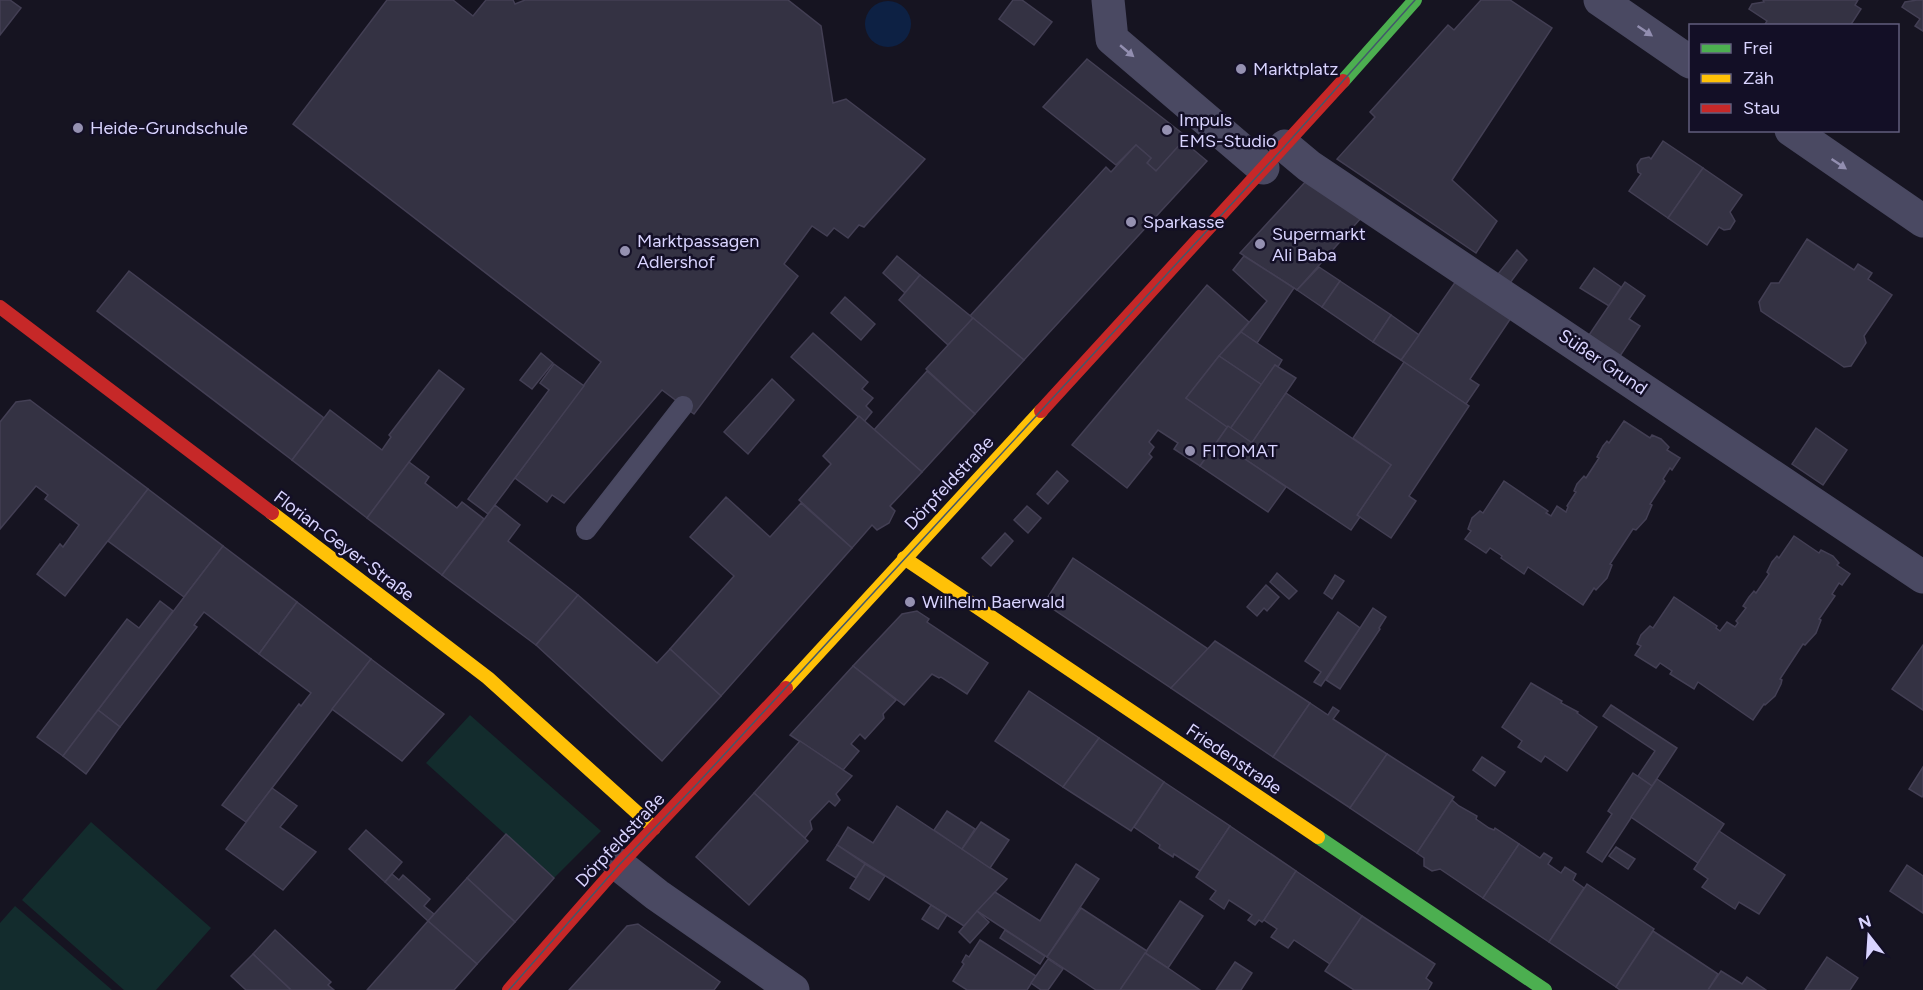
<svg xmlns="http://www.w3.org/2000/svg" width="1923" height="990" font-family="Figtree,sans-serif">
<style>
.green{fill:#132c2d}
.water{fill:#0d2144}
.building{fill:#343243;stroke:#433f54;stroke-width:1.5}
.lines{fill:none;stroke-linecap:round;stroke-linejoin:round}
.lane{stroke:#4a4962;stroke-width:20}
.street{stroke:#4a4962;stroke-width:33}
.fast{stroke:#4caf50;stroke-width:14}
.slow{stroke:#ffc107;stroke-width:14}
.jam{stroke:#c62828;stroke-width:14}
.tram{stroke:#43596b;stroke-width:1.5}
.oneway{fill:#928eb0}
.poi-dot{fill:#9591b1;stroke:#130f26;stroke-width:2}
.labels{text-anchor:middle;stroke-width:5;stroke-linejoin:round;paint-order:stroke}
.poi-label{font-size:18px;fill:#d9d4ff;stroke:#130f26;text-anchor:start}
.street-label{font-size:18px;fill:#d9d4ff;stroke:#130f26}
</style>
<rect width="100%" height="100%" fill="#161421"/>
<!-- green -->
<g class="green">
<path d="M470,715l131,116 -47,47 -128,-115z"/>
<path d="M91,822l120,106 -55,62h-32l-102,-90z"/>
<path d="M15,906l97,84h-112v-67z"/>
</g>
<!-- water -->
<circle class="water" cx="888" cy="24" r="23"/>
<!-- building -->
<g class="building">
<path d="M0,0h10l11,8 -21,27z"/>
<path d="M387,0h66l20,16 13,-16h27l2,4 10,-4h263l33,26 12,77 13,-4 79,60 -61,68 -5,-2 -11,13 -14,-10 -7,8 -15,-10 -28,38 14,12 -104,138 -32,-24 -98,113 -12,-8 -5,7 -32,-24 86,-116 -308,-238z"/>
<path d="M1013,0h9l30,22 -18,23 -35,-26z"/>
<path d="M1481,0h29l42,28 -100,152 45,41 -21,32 -139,-94 38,-42 -5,-5 78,-87 6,5z"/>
<path d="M1763,0h95l-3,5 6,4 -11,17h-86l3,-5 -18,-12 3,-5 12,-2z"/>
<path d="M1917,0h6v31l-8,-5 5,-7 -18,-12 3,-5z"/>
<path d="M1087,59l100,78 -31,34 -9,-8 4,-5 -15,-13 -20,20 -73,-58z"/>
<path d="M1183,141l24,20 -183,199 -54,-44 136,-149 5,5 25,-27 15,13 -4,5 9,8z"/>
<path d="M1663,141l40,27 -35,50 -39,-27 12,-17 -3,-2 -1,-7 4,-6 8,-2 2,2z"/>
<path d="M1703,168l39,27 -12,17 5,9 -5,8 -6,1 -5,-3 -12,18 -39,-27z"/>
<path d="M1307,180l55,37 -65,73 -57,-37z"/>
<path d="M1807,239l47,31 4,-6 14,9 -4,6 24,16 -28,41 2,7 -15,23 -7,1 -83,-56 -2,-9 12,-19h8z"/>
<path d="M1517,250l10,10 -17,23 -12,-9z"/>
<path d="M897,256l23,19 -15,18 -22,-20z"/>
<path d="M1244,256l50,32 -37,55 -16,-11 26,-31 -34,-31z"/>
<path d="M1319,267l21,14 -18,26 -25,-17z"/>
<path d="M1594,268l27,19 -12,19 -29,-18z"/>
<path d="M129,271l195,147 -32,42 -195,-149z"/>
<path d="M920,275l53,43 -25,27 -49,-45z"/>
<path d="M1340,281l51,34 -18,27 -51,-35z"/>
<path d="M1456,281l55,37 -41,61 9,6 -13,19 -65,-44z"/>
<path d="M1625,282l20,14 -16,23 11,7 -20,30 -31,-21z"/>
<path d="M1207,285l42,37 -30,34 -33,42 42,28 -28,40 -26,-17 4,-6 -20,-13 -9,12 5,5 -5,7 3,3 -25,31 -55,-43z"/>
<path d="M845,297l30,27 -14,16 -30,-27z"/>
<path d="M1391,315l28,20 -18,25 -28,-18z"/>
<path d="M973,318l51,42 -49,54 -49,-45z"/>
<path d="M1241,332l41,28 -4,7 -3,-2 -13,20 -43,-29z"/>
<path d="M813,333l55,49 -6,7 11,9 -7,8 6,6 -8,10 -73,-65z"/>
<path d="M541,353l12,10 -21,26 -12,-9z"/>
<path d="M1219,356l43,29 -32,44 -44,-31z"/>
<path d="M1404,362l65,44 -60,90 7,5 -25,37 -34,-23 34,-50 -38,-27z"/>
<path d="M554,364l30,22 -96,128 -20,-15 81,-109 -9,-7z"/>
<path d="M1275,365l21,13 -44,65 -22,-14z"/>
<path d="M439,370l25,19 -97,129 -75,-58 38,-50 52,40 9,-13 -2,-2z"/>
<path d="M927,371l48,43 -53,58 -48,-42z"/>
<path d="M772,379l22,21 -46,54 -24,-22z"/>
<path d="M1286,393l105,72 -34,50 3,2 -9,13 -109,-73z"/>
<path d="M30,400l118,89 -83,107 -28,-22 23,-30 3,3 16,-22 -34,-26 3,-4 -12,-9 -36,43v-107l16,-20z"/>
<path d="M859,416l63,56 -32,34 5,5 -6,12 -12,7 -5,-5 -20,23 -53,-48 32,-36 -8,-8z"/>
<path d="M1624,421l26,17 2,-3 9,4 8,8 -2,3 13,8 -8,12 -2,-2 -7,11 2,2 -15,23 2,1 -6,14 -10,11 -3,-1 -23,35 2,1 -5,13 -11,12 -2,-2 -11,17 -55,-38 -4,7 -23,-16 1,-2 -12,-8 -4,5 -21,-14 6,-8 -3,-2 4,-11 8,-7 3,2 21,-32 44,30 -2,2 5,3 6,-10 9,6 2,-5 -1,-1 9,-14 -2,-1 3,-7 7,-8 2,2 13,-20 -2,-1 6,-11 4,-5 2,2z"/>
<path d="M1228,426l24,17 -10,14 44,30 -18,25 -68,-46z"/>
<path d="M1816,428l31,22 -24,35 -31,-21z"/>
<path d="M409,462l20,15 -4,6 32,25 5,-6 22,17 -42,56 -75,-57z"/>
<path d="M1057,471l11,10 -20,23 -11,-10z"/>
<path d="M148,489l75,57 -39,51 -76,-56z"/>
<path d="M726,497l44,40 31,-34 51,45 -131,148 -51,-47 64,-73 -44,-39z"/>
<path d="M495,505l25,20 -12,16 70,54 -42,50 -94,-70z"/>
<path d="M1027,506l14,12 -13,15 -14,-13z"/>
<path d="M1005,533l8,8 -22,25 -9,-8z"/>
<path d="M1794,536l25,17 2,-3 12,6 6,7 -2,2 13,9 -8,11 -3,-2 -7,11 3,2 -16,23 2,1 -5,13 -11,12 -2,-1 -23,35 2,1 -1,4 -6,12 -10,9 -1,-1 -11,16 -55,-38 -4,7 -24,-15 2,-3 -12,-8 -4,5 -21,-13 6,-9 -4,-2 4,-9 9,-9 3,2 21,-31 43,29 -1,2 4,3 7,-9 8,5 3,-4 -2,-2 10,-13 -3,-2 6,-9 5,-6 2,2 13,-19 -2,-2 5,-10 5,-6 2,2z"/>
<path d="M223,546l74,56 -38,52 -55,-42 -10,13 3,2 -77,100 -22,-17z"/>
<path d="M1073,558l135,91 -37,39 -127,-85z"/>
<path d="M1277,573l20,18 -8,8 -19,-17z"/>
<path d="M1335,575l9,6 -12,18 -8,-6z"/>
<path d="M1266,585l13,12 -12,14 -3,-3 -7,8 -10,-9z"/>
<path d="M578,595l79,68 13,-14 51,47 -59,65 -126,-116z"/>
<path d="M160,601l13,10 -110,145 -26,-19 90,-118 12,9z"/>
<path d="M297,602l74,57 -125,163 -24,-17 77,-101 2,2 10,-13 -52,-39z"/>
<path d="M1373,608l13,9 -7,11 1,1 -40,60 -14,-9z"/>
<path d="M917,611l12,8 -2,3 61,41 -21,31 -26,-17 -2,1 -7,-4 -28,31 -51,-39 49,-52z"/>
<path d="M1338,612l22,16 -39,58 -7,-4 7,-10 -16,-11z"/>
<path d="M1215,641l95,62 -37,54 -102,-69z"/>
<path d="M1923,645v65l-31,-21z"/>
<path d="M371,659l73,55 -42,47 -70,-52z"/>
<path d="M853,666l43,34 -13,14 1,4 -19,21 -5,-5 -9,10 8,7 -16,19 -53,-35z"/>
<path d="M1531,683l31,18 -1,2 17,9 -1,1 20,14 -30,44 -22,-15 -4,6 -23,-15 4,-6 -20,-14z"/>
<path d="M1029,691l70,47 -36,49 -68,-46z"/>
<path d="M1310,703l18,12 5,-8 6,4 -6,8 54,35 -37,54 -77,-51z"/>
<path d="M1611,705l66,43 -25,38 -14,-10 17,-25 -52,-35z"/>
<path d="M98,710l22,17 -34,47 -23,-18z"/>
<path d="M1099,738l65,44 -33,49 -68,-44z"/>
<path d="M800,741l52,35 -16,18 4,6 -5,6 -6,-5 -19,20 2,8 -7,9 -51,-45z"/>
<path d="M1387,754l67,43 -37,56 -67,-45z"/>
<path d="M1482,757l23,15 -10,14 -22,-16z"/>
<path d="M1923,767v28l-1,2 -13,-8z"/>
<path d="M1633,773l19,13 -50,76 -15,-10 25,-38 -4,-3z"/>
<path d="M1657,779l67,45 -26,39 -67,-46z"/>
<path d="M1164,782l66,44 -30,45 -26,-17 -1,3 -14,-9 1,-3 -26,-18z"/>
<path d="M272,788l25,18 -17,21 36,25 -33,38 -57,-41z"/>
<path d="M754,793l54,48 -59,64 -53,-48z"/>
<path d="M1452,800l7,6 18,10 -1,3 13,9 5,2 1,-2 24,16 -36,54 -43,-29 -8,2 -8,-5v-8l-7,-5z"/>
<path d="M897,806l110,73 -43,47 -127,-81 11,-18 25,16z"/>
<path d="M947,811l28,18 -13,20 -28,-19z"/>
<path d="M981,822l28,18 -19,28 -28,-19z"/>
<path d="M1230,826l66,45 -32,49 -2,2 -3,-2 -4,5 -7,-5 4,-5 -23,-15 -5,9 -14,-10 6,-8 -20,-14z"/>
<path d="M366,830l36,32 -17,20 -36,-33z"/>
<path d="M1719,831l66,44 -26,39 -20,-12 -4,7 -33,-22 6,-8 -14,-10z"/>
<path d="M506,834l48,44 -39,44 -48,-44z"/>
<path d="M1519,844l21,14 4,-5 8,5 -4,6 13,9 4,-6 11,7 -3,6 11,8 -35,54 -66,-44z"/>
<path d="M837,845l28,19 -9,14 -29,-18z"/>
<path d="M1616,847l19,12 -7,10 -19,-13z"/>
<path d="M865,864l20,12 -16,24 -19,-12z"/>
<path d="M1076,864l23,15 -52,78 -70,-46 18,-19 45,29z"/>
<path d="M1907,865l16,11v37l-33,-22z"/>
<path d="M1296,871l66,45 -32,48 -36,-24 -6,8 -17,-11 6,-8 -13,-9z"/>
<path d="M392,874l7,6 4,-5 27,24 -6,7 10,8 -6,7 -43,-39z"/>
<path d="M467,878l48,44 -38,42 -49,-43z"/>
<path d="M1587,884l67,45 -38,58 -67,-45z"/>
<path d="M1180,901l23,15 -35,52 -23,-15z"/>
<path d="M931,905l16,10 -9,14 -16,-10z"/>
<path d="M1081,908l66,43 -27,39h-24l-49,-33z"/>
<path d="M977,911l12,11 -19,21 -11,-11z"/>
<path d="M1362,916l73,48 -9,14 6,5 -4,7h-74l-29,-19z"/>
<path d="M428,921l49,43 -23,26h-87z"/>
<path d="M638,924l82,58 -6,8h-145l58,-64z"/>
<path d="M275,930l56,52 -3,3 6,5h-43l-38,-36z"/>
<path d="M1005,930l40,26 -5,8 -40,-26z"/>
<path d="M1653,931l65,43 -10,16h-88l-4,-3z"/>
<path d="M980,940l56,36 -9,14h-60l-14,-9 11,-17 -2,-2 4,-7 3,2z"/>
<path d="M1145,953l23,15 32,22h-80z"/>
<path d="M253,954l38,36h-45l-15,-14z"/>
<path d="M1827,957l31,21 -8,12h-45z"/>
<path d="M1048,959l15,10 -15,21h-7l-10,-7z"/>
<path d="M1235,962l17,11 -11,17h-25z"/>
<path d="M1721,971l21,13 5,-7 19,13h-58z"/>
</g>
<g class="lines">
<!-- lane -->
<path class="lane" d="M586,530l97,-124"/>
<!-- street -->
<g class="street">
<path d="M1108,0l4,39 151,129"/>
<path d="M1600,0l90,62"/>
<path d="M1791,130l132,91"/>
<path d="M1285,146l24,20 614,411"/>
<path d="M619,865l38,30 136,95"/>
</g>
<!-- fast -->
<g class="fast">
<path d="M1343,81l72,-81"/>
<path d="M1318,837l227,153"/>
</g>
<!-- slow -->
<g class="slow">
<path d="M272,513l216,165 166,150"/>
<path d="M904,558l414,279"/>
<path d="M786,688l255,-277"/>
</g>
<!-- jam -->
<g class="jam">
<path d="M0,307l272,206"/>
<path d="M1041,411l302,-330"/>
<path d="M509,990l110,-125 167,-177"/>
</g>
<!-- tram -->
<path class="tram" d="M509,990l110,-125 79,-82 587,-637 130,-146"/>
</g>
<!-- one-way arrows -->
<defs><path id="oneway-solid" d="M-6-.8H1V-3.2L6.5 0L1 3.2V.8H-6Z" transform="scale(1.5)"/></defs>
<g class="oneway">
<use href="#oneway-solid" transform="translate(1645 31) rotate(34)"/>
<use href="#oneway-solid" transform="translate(1127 51) rotate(40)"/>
<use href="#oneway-solid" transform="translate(1839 164) rotate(34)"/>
</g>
<!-- markers -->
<g class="poi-dot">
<circle cx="1241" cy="69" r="6"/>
<circle cx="78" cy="128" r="6"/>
<circle cx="1167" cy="130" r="6"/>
<circle cx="1131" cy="222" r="6"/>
<circle cx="1260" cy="244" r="6"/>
<circle cx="625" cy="251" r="6"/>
<circle cx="1190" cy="451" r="6"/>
<circle cx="910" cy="602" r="6"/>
</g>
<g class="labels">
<!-- poi labels -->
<g class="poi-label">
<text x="1253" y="75">Marktplatz</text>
<text x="1179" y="126">Impuls<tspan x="1179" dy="21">EMS-Studio</tspan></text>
<text x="90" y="134">Heide-Grundschule</text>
<text x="1143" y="228">Sparkasse</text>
<text x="1272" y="240">Supermarkt<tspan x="1272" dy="21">Ali Baba</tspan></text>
<text x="637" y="247">Marktpassagen<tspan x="637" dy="21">Adlershof</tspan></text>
<text x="1202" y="457">FITOMAT</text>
<text x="922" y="608">Wilhelm Baerwald</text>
</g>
<!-- street labels -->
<g class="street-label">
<text transform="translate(1603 362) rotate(34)" y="6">Süßer Grund</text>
<text transform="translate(949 483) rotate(-47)" y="6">Dörpfeldstraße</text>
<text transform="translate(344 546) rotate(37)" y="6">Florian-Geyer-Straße</text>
<text transform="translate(1234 759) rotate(34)" y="6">Friedenstraße</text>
<text transform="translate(620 840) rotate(-47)" y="6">Dörpfeldstraße</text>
</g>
</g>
<!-- legend -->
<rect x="1689" y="24" width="210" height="108" fill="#130f26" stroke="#625e7d" stroke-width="1.5"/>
<rect x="1701" y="44" width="30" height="9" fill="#4caf50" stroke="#625e7d" stroke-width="1.5"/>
<text x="1743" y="54" font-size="18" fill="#d9d4ff">Frei</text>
<rect x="1701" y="74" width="30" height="9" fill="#ffc107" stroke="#625e7d" stroke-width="1.5"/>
<text x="1743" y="84" font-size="18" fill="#d9d4ff">Zäh</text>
<rect x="1701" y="104" width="30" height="9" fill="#c62828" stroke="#625e7d" stroke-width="1.5"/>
<text x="1743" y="114" font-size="18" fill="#d9d4ff">Stau</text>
<!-- north arrow -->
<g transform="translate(1869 936) rotate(343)" stroke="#130f26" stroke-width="4.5" paint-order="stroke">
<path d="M0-4.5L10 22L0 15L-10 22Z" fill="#d9d4ff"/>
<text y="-9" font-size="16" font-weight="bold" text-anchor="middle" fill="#d9d4ff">N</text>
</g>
</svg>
